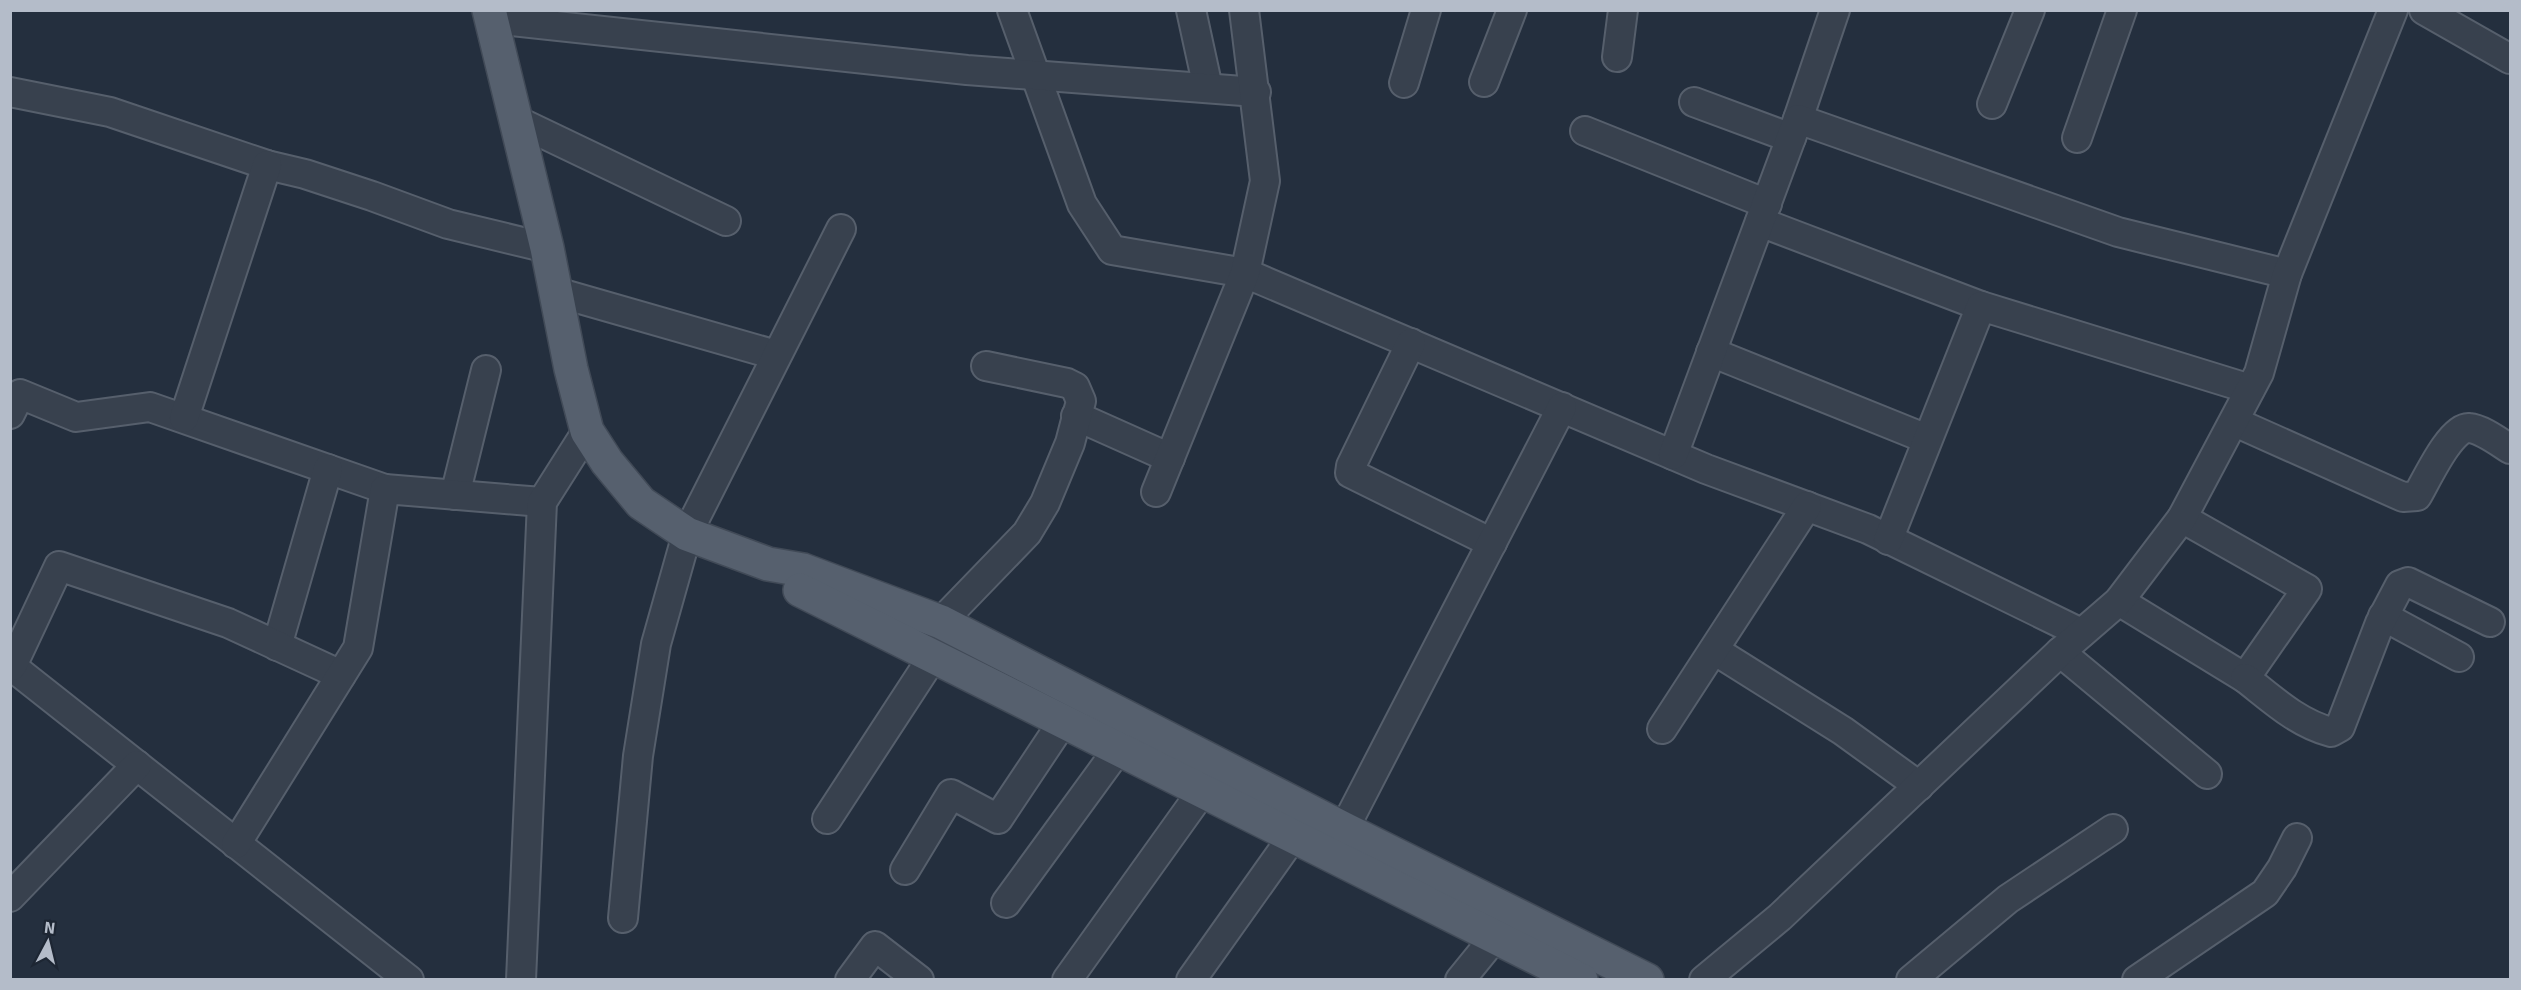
<svg xmlns="http://www.w3.org/2000/svg" width="2521" height="990" font-family="Signika,sans-serif">
<style>
.lines{fill:none;stroke-linecap:round;stroke-linejoin:round}
.minor-casing{stroke:#565f6c;stroke-width:32}
.major-casing{stroke:#414a57;stroke-width:36}
.minor{stroke:#38414e;stroke-width:28}
.major{stroke:#56606e;stroke-width:33}
</style>
<rect width="100%" height="100%" fill="#242f3e"/>
<g class="lines">
<defs>
<g id="minor">
<path d="M1012,10l70,194 30,46 133,23 461,196 162,60 213,104"/>
<path d="M1191,10l17,78"/>
<path d="M2424,10l86,49"/>
<path d="M492,19l475,51 289,22"/>
<path d="M1617,57l6,-47"/>
<path d="M1484,82l28,-72"/>
<path d="M1404,83l22,-73"/>
<path d="M10,92l100,20 157,53 38,9 67,22 76,28 99,24"/>
<path d="M1694,102l97,36"/>
<path d="M1992,104l38,-94"/>
<path d="M1798,119l37,-109"/>
<path d="M515,120l211,101"/>
<path d="M1585,131l182,73"/>
<path d="M2077,138l45,-128"/>
<path d="M1760,222l221,84"/>
<path d="M556,292l220,63"/>
<path d="M1411,343l-60,123 -1,7 142,70"/>
<path d="M1711,352l216,87"/>
<path d="M10,414l10,-20 56,23 74,-10 235,82"/>
<path d="M1076,416l94,42"/>
<path d="M184,418l83,-253"/>
<path d="M2235,422l168,75 14,-1c9,-15 34,-70 52,-68 13,1 30,14 41,21"/>
<path d="M1673,455l125,-336 320,113 169,42"/>
<path d="M1156,492l89,-219 20,-92 -21,-171"/>
<path d="M455,495l31,-125"/>
<path d="M1888,540l93,-234 269,83"/>
<path d="M2119,601l126,77 62,-89 -125,-71"/>
<path d="M2383,616l76,41"/>
<path d="M941,622l86,-89 18,-30 25,-60 11,-42 -6,-14 -8,-4 -81,-17"/>
<path d="M277,646l51,-177"/>
<path d="M1714,650l129,81 76,55"/>
<path d="M2060,652l147,122"/>
<path d="M10,665l399,315"/>
<path d="M12,666l47,-100 169,57 113,52"/>
<path d="M2245,678c27,21 52,45 86,54l9,-5 40,-104 20,-38 8,-3 82,40"/>
<path d="M1662,729l145,-223"/>
<path d="M827,819l105,-161"/>
<path d="M1344,829l218,-422"/>
<path d="M236,844l122,-196 27,-159 157,13"/>
<path d="M905,870l46,-76 47,25 66,-99"/>
<path d="M10,897l127,-132"/>
<path d="M1006,903l113,-155"/>
<path d="M623,918l15,-162 18,-112 31,-110 154,-305"/>
<path d="M521,980l21,-478 45,-71"/>
<path d="M850,980l25,-34 44,34"/>
<path d="M1067,980l136,-190"/>
<path d="M1191,980l103,-145"/>
<path d="M1460,980l35,-43"/>
<path d="M1704,980l76,-63 280,-265 59,-51 63,-83 77,-145 28,-99 106,-264"/>
<path d="M1911,980l97,-81 105,-70"/>
<path d="M2137,980l128,-87 17,-25 15,-30"/>
</g>
<g id="major">
<path d="M489,10l58,238 24,121 16,62 20,31 34,41 46,31 81,30 35,6 138,52 403,207 303,151"/>
<path d="M800,590l781,390"/>
</g>
</defs>
<!-- minor casing -->
<use href="#minor" class="minor-casing"/>
<!-- major casing -->
<use href="#major" class="major-casing"/>
<!-- minor -->
<use href="#minor" class="minor"/>
<!-- major -->
<use href="#major" class="major"/>
</g>
<!-- border -->
<rect width="2521" height="990" fill="none" stroke="#b4bcc9" stroke-width="24"/>
<!-- north arrow -->
<g transform="translate(48 942) rotate(7)" stroke="#1d2633" stroke-width="4.5" paint-order="stroke">
<path d="M0-4.5L10 22L0 15L-10 22Z" fill="#b4bcc9"/>
<text y="-9" font-size="16" font-weight="bold" text-anchor="middle" fill="#b4bcc9">N</text>
</g>
</svg>
